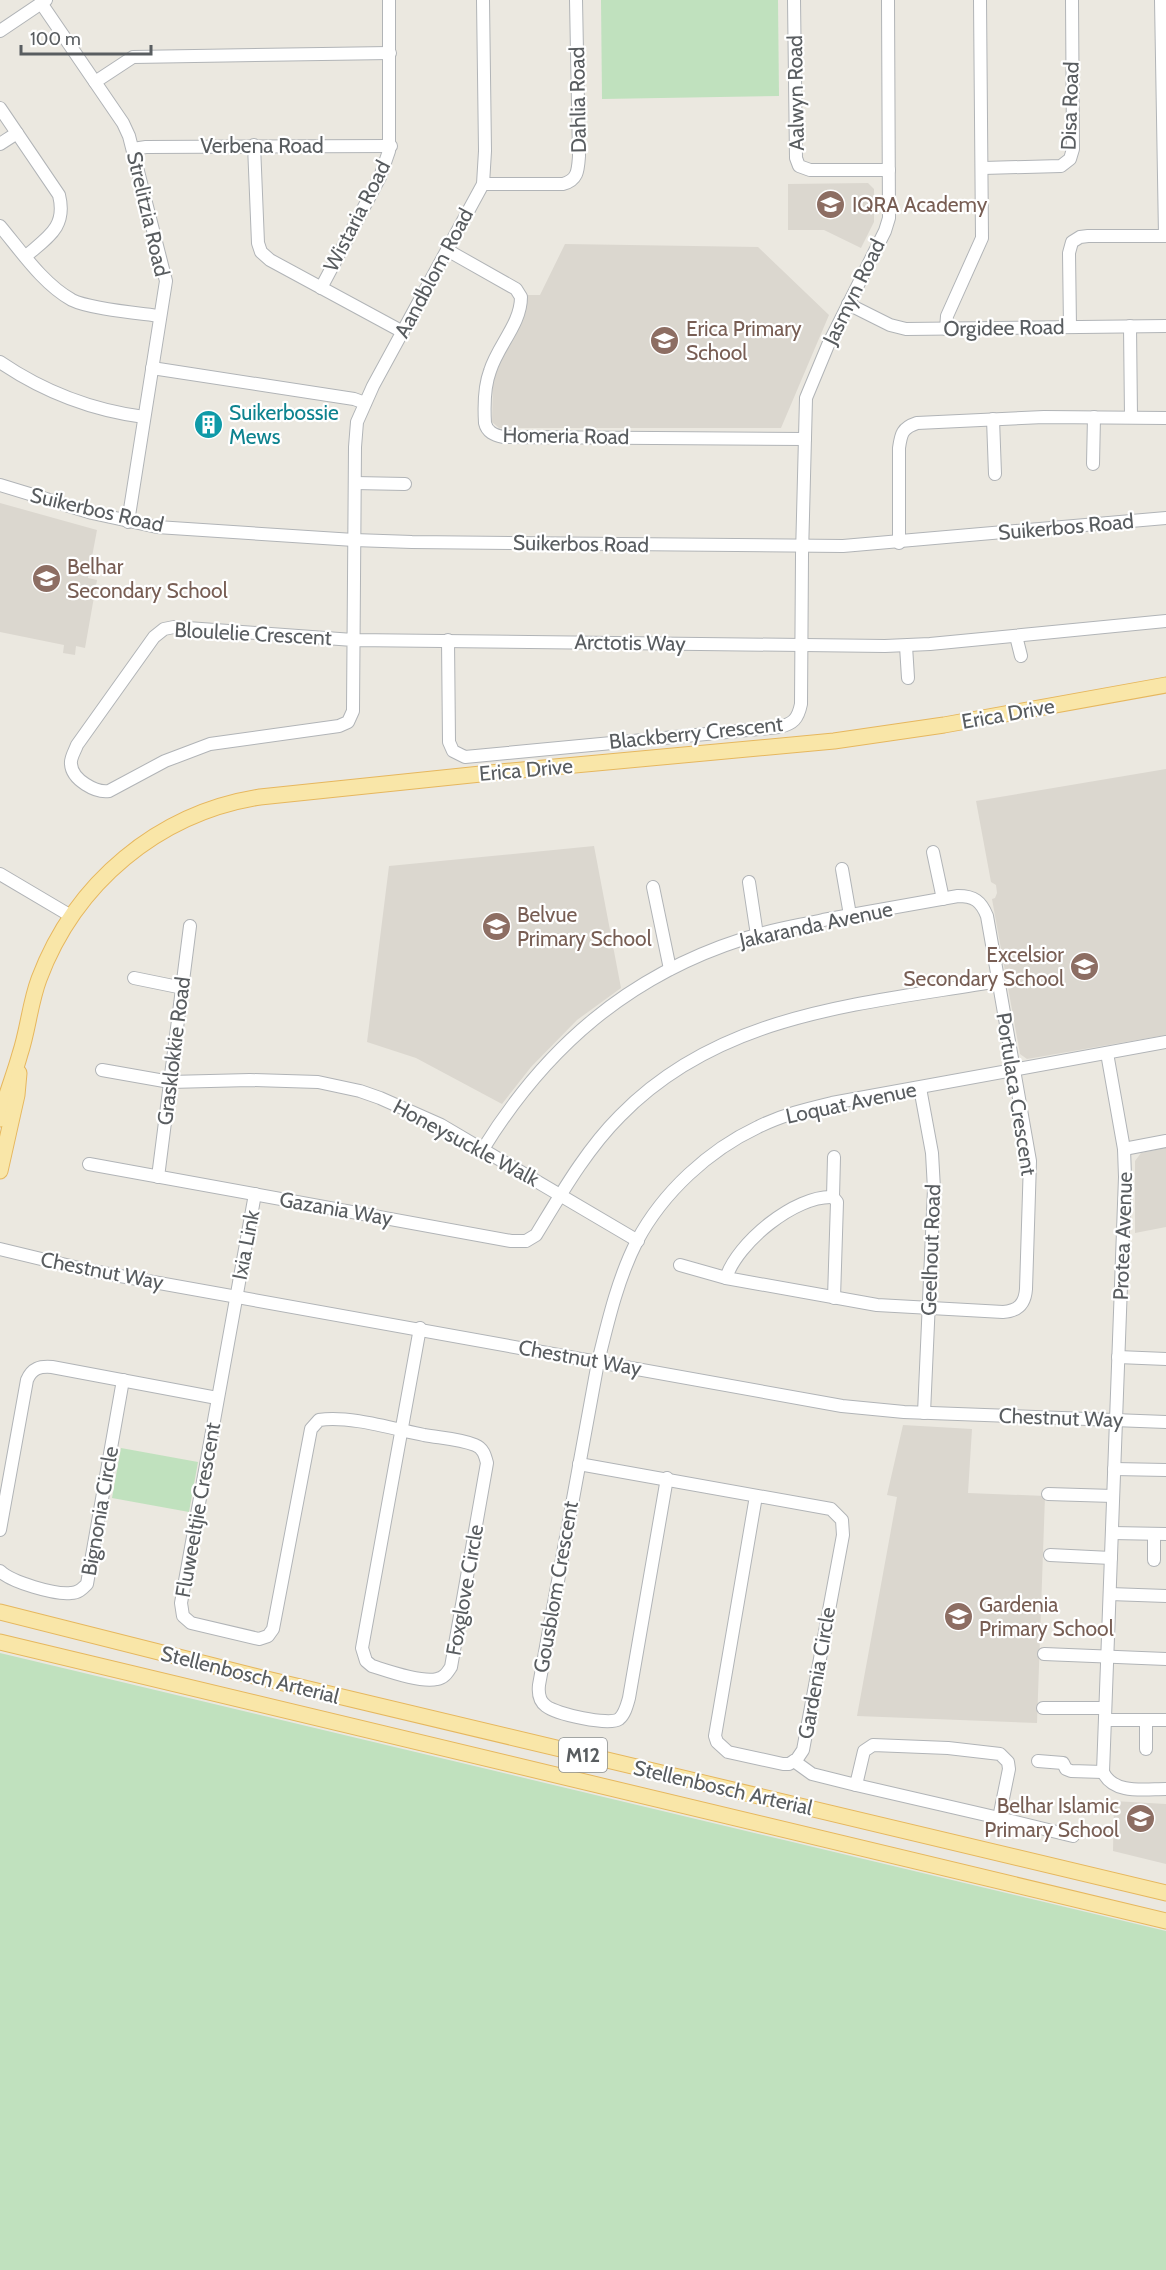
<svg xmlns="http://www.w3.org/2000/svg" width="1166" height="2270" font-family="Cabin,sans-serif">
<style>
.education{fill:#dbd7cf}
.green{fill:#c0e1be}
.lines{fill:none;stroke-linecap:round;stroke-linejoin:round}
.minor-casing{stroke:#b1b4b7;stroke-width:14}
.major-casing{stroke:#e6b75e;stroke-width:17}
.minor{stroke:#fff;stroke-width:12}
.major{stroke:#f9e6a8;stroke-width:15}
.labels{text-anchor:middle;stroke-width:4.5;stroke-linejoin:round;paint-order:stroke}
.shield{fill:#fff;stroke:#8b8e90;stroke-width:1.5}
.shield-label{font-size:20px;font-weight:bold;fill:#595d60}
.street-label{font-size:21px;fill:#595d60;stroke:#fff}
.education-label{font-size:21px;fill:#785e54;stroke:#fff;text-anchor:start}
.culture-label{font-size:21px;fill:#0d838f;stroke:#fff;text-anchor:start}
</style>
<rect width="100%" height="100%" fill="#ebe8e0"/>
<!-- education -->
<g class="education">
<path d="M868,183l6,6v33l-13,26 -37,-18h-36v-46z"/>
<path d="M565,244l193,3 71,68 -48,113h-282l-7,-6 1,-38 5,-18 27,-52 1,-19h14z"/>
<path d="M0,503l97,27 -9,48 9,2 -12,68 -9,-2 -1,9 -12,-2 1,-8 -64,-13z"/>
<path d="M1166,769v266l-139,24 -7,-5 -28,-155 3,-1 2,-5 -1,-8 -5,-3 -15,-81z"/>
<path d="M594,846l27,142 -44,32 -46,47 -29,37 -86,-46 -49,-16 22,-176z"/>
<path d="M1166,1148v79l-31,6v-72l6,-8z"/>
<path d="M903,1425l69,4 -4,64 77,3 -8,227 -180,-7 40,-219 -10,-2z"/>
<path d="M1114,1801l52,3v60l-53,-13z"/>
</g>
<!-- green -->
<g class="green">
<path d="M601,0h177l1,96 -177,3z"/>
<path d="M121,1448l77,14 -9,50 -77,-14z"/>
<path d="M0,1653l1166,278v339h-1166z"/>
</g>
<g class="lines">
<defs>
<g id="minor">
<path d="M483,0l2,151 -2,33 -110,202 -16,36 -2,25 -2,264 -5,11 -9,4 -129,18 -45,17 -56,30c-13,2 -37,-11 -38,-27 -1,-6 4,-13 6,-19l77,-108 10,-8 10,-2 179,13 532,6 45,-2 236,-23"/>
<path d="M794,0l2,158 3,8 11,4h79"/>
<path d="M1161,0l4,236"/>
<path d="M41,3l82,120 6,13 37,145 -38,241"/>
<path d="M0,31l46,-31"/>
<path d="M95,82l38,-25 257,-4"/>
<path d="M0,108l59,87c8,32 -11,42 -33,61"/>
<path d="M0,144l17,-11"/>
<path d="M254,145l4,98 3,9 9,8 133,72"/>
<path d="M133,149l13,-2 245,-1"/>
<path d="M983,168l78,-2 9,-7 3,-10 -1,-149"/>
<path d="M483,184h80c15,-4 15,-14 16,-28l-3,-156"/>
<path d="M0,226c21,25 43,58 72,74 18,9 66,13 88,16"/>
<path d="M447,250l69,39 5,8c0,27 -23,48 -31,74 -6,16 -6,35 -5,52 2,9 9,12 18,14l302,2"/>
<path d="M321,288l59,-111 9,-26v-151"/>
<path d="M848,304l42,21 16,4 260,-3"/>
<path d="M1130,326l1,91"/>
<path d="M1070,327l-1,-74 3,-11 8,-5 8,-1h78"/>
<path d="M946,329l1,-13 35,-78 -2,-238"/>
<path d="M0,362c44,30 91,48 144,55"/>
<path d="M152,368l202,31 11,4"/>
<path d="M993,419l2,55"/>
<path d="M1093,464l1,-47"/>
<path d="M355,483l50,1"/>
<path d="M0,485l92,28 65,14 197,13 58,2 431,4 323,-28"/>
<path d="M899,543v-95c2,-14 3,-20 18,-25l127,-6 122,1"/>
<path d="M1016,636l5,20"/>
<path d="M448,640l1,102 4,9 12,6 314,-30c14,-3 19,-8 22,-23l1,-149 4,-157 22,-53 57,-114 4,-13 -1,-218"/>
<path d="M906,646l2,32"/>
<path d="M933,852l10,47"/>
<path d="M842,869l8,46"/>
<path d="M0,874l71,42"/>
<path d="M749,882l8,53"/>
<path d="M653,887l17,82"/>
<path d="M134,978l49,10"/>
<path d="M1107,1053l17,96 1,28 -22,595c11,23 42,17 63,17"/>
<path d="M102,1070l68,12 80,-2 68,2 42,9 20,7 61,27 197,116"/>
<path d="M920,1088l12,65 2,36 -10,224"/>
<path d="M483,1149c63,-102 145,-173 260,-210 26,-9 53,-13 80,-19 45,-8 90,-16 135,-24 16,0 23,5 29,20l43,245 -4,128c-1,15 -8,22 -23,23l-126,-7 -151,-27 -46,-13"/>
<path d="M1124,1149l42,-8"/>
<path d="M834,1157l-1,40 4,5 -3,96"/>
<path d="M89,1164l422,77h15l10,-6c25,-41 50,-85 84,-119 101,-104 244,-112 378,-135"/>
<path d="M158,1177l32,-251"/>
<path d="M255,1194l-74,409 2,13 8,7 68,16 9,-3 5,-7 38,-200 8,-9c29,-5 75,9 105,15 17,3 36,4 51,10 8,3 10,10 12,18l-36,204c-4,6 -7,11 -14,12 -16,4 -49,-8 -65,-13l-6,-5 -4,-13 58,-320"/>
<path d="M0,1249l87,21 755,136 62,6 262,10"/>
<path d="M726,1278c11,-35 69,-83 107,-81"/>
<path d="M1118,1357l48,2"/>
<path d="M579,1464l252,45 11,11 1,15 -40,215 -6,9 -8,5h-6l-55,-12 -11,-10 -2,-6 41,-240"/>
<path d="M1114,1469l52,1"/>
<path d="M667,1478l-38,220c-2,7 -4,16 -10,21 -10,7 -63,-5 -73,-13 -7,-5 -8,-12 -7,-21l59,-323c10,-41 20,-84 39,-121 26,-49 72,-91 121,-114 24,-12 49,-18 74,-24l334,-61"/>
<path d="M1048,1494l65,2"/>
<path d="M0,1530l27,-150c5,-12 13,-14 25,-13l165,31"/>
<path d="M1112,1533l54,1"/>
<path d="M1050,1555l61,3"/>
<path d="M1154,1560v-26"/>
<path d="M0,1571c11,11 55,24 71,22 7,0 11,-4 16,-9l36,-204"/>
<path d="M1110,1594l56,2"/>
<path d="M1044,1654l122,5"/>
<path d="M1043,1708h62"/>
<path d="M1105,1720h61"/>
<path d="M1146,1749v-29"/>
<path d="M794,1761l18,13 44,11 8,-34 9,-6 75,3 52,6 8,8 1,7 -10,49 74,18"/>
<path d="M1038,1761l25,2 3,6 5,2 32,1"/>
<path d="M856,1785l143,33"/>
</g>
<g id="major">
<path d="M0,1119c5,-22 14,-43 20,-65 8,-24 10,-51 19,-75 36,-96 119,-166 221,-182l240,-25 334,-31 110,-16 222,-40"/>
<path d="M0,1171l17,-76 2,-22"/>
<path d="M0,1612l254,64 912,217"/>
<path d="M0,1642l1166,279"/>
</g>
</defs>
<!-- minor casing -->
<use href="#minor" class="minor-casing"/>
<!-- major casing -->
<use href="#major" class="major-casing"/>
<!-- minor -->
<use href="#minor" class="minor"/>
<!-- major -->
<use href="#major" class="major"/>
</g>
<!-- icons -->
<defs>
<symbol id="school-disc" viewBox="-11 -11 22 22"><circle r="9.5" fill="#8d6e63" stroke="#fff"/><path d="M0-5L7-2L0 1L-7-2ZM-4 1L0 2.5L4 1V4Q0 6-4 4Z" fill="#fff"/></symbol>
<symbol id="building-disc" viewBox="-11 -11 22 22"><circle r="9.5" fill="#0f9aa8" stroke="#fff"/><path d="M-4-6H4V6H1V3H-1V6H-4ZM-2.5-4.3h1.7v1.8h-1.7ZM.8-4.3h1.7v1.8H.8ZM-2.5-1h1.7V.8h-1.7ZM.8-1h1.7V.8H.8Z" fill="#fff"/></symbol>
</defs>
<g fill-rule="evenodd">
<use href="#school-disc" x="814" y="188" width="33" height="33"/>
<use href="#school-disc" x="648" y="324" width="33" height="33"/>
<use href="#building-disc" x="192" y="408" width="33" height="33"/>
<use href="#school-disc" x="30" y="562" width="33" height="33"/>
<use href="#school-disc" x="480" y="910" width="33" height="33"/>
<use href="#school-disc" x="1068" y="950" width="33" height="33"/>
<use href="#school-disc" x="942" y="1600" width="33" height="33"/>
<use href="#school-disc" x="1124" y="1802" width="33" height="33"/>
</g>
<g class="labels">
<!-- shield labels -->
<rect class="shield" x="559" y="1738" width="48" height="34" rx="4.5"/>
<g class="shield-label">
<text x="583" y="1762">M12</text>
</g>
<!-- street labels -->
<g class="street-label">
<text transform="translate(796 93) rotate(-91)" y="7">Aalwyn Road</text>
<text transform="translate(578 100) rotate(-91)" y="7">Dahlia Road</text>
<text transform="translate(1070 106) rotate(-88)" y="7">Disa Road</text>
<text x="262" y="153">Verbena Road</text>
<text transform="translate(148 214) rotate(77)" y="7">Strelitzia Road</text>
<text transform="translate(357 216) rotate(-63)" y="7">Wistaria Road</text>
<text transform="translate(434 273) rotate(-62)" y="7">Aandblom Road</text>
<text transform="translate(854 292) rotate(-64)" y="7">Jasmyn Road</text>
<text transform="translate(1004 328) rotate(-1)" y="7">Orgidee Road</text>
<text transform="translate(566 436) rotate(1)" y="7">Homeria Road</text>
<text transform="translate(97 510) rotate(13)" y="7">Suikerbos Road</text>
<text transform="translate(1066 527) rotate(-5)" y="7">Suikerbos Road</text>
<text transform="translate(581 544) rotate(1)" y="7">Suikerbos Road</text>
<text transform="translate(253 634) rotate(3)" y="7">Bloulelie Crescent</text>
<text transform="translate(630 643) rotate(1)" y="7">Arctotis Way</text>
<text transform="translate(1008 714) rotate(-10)" y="7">Erica Drive</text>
<text transform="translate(696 733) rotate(-6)" y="7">Blackberry Crescent</text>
<text transform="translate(526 770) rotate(-5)" y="7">Erica Drive</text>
<text transform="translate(816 925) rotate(-12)" y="7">Jakaranda Avenue</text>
<text transform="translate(174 1051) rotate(-83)" y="7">Grasklokkie Road</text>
<text transform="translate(1016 1094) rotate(81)" y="7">Portulaca Crescent</text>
<text transform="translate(851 1103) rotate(-12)" y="7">Loquat Avenue</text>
<text transform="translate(466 1143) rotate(28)" y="7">Honeysuckle Walk</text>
<text transform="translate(336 1209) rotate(10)" y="7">Gazania Way</text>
<text transform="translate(1123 1236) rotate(-88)" y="7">Protea Avenue</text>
<text transform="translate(246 1245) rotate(-79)" y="7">Ixia Link</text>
<text transform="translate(931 1250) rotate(-88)" y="7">Geelhout Road</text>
<text transform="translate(102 1271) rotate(11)" y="7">Chestnut Way</text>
<text transform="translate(580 1358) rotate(10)" y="7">Chestnut Way</text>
<text transform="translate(1061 1418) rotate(2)" y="7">Chestnut Way</text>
<text transform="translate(198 1510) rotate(-80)" y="7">Fluweeltjie Crescent</text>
<text transform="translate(100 1511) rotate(-80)" y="7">Bignonia Circle</text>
<text transform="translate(556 1587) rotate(-80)" y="7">Gousblom Crescent</text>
<text transform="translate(465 1590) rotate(-80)" y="7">Foxglove Circle</text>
<text transform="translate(817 1673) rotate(-80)" y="7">Gardenia Circle</text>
<text transform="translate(250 1675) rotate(14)" y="7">Stellenbosch Arterial</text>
<text transform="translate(723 1788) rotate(13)" y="7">Stellenbosch Arterial</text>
</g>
<!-- education labels -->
<g class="education-label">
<text x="852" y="212">IQRA Academy</text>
<text x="686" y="336">Erica Primary<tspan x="686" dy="24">School</tspan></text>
<text x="67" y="574">Belhar<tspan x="67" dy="24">Secondary School</tspan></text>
<text x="517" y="922">Belvue<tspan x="517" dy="24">Primary School</tspan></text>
<text x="1064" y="962" text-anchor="end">Excelsior<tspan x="1064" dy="24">Secondary School</tspan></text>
<text x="979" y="1612">Gardenia<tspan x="979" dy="24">Primary School</tspan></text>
<text x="1119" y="1813" text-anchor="end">Belhar Islamic<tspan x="1119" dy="24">Primary School</tspan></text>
</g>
<!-- culture labels -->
<g class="culture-label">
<text x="229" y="420">Suikerbossie<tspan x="229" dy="24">Mews</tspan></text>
</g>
</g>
<!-- scale -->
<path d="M21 45v9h130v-9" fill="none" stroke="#595d60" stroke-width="3"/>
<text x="30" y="45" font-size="18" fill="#595d60" stroke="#ffffff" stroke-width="4.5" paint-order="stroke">100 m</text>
</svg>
